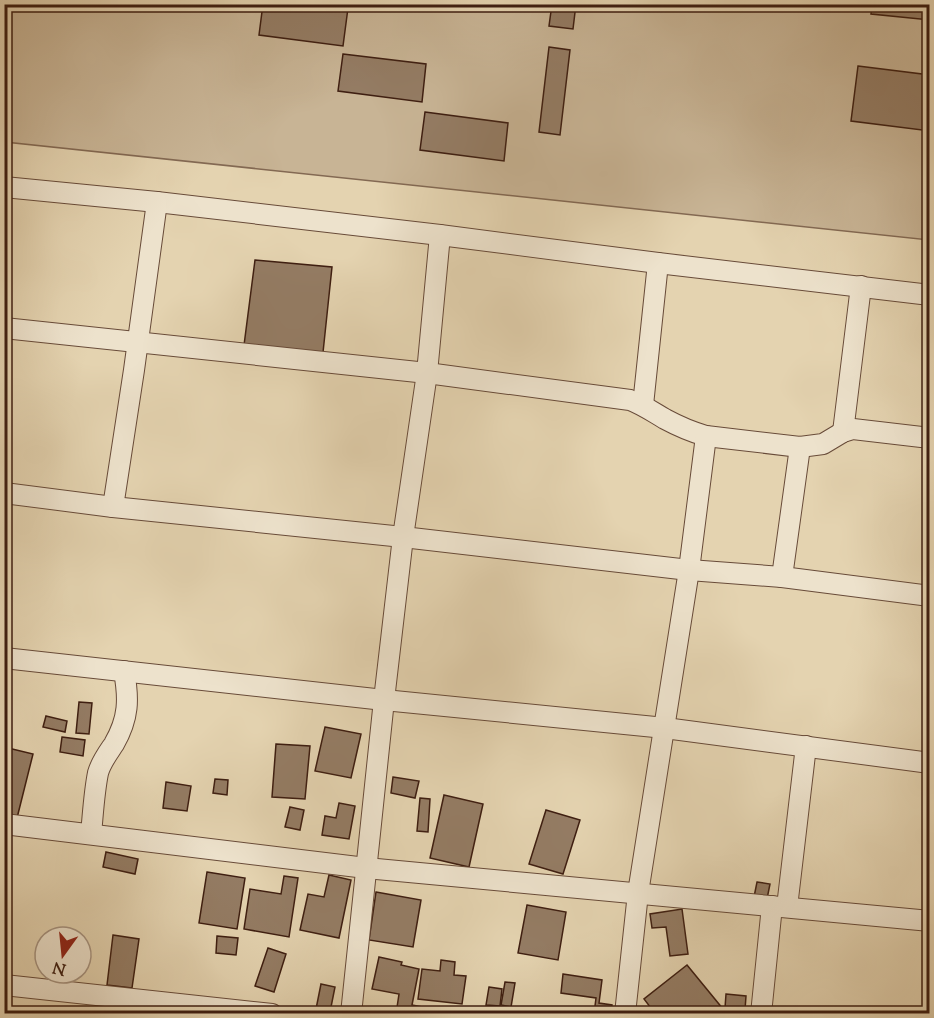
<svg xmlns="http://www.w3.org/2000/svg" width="934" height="1018" font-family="'Sorts Mill Goudy',serif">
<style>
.green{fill:#c8b495;stroke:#836953;stroke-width:1.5}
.building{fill:#947c64;stroke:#3e1e11;stroke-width:1.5}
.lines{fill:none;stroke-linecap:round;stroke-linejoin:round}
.minor-casing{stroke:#684b39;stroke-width:22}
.minor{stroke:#ede2cc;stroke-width:20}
</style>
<rect width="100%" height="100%" fill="#e4d3b0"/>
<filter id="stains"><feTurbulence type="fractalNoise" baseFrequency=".00333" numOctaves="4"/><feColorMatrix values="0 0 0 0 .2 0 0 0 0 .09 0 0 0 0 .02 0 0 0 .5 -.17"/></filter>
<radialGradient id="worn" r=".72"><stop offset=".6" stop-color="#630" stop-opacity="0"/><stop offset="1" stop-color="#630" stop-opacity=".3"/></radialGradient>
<!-- green -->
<path class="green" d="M5,5h924v235l-924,-98z"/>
<!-- building -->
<g class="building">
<path d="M263,4h58l27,4 -5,38 -84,-11z"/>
<path d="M552,4h24l-3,25 -24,-3z"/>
<path d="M872,4h58v16l-59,-6z"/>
<path d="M549,47l21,3 -10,85 -21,-3z"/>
<path d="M343,54l83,10 -4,38 -84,-11z"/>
<path d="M858,66l72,9v56l-79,-10z"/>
<path d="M425,112l83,11 -4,38 -84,-11z"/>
<path d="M255,260l77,7 -10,95 -79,-9z"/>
<path d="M79,702l13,1 -3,31 -13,-1z"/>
<path d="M46,716l21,5 -2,11 -22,-5z"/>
<path d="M325,727l36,7 -10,44 -36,-7z"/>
<path d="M62,737l23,3 -2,16 -23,-4z"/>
<path d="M276,744l34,2 -5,53 -33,-2z"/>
<path d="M4,747l29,7 -16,64 -13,-3z"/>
<path d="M393,777l26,4 -4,17 -24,-5z"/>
<path d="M215,779l13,1 -1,15 -14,-2z"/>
<path d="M166,782l25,4 -4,25 -24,-3z"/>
<path d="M444,795l39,9 -14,63 -39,-9z"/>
<path d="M420,798l10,1 -2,33 -11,-1z"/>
<path d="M339,803l16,3 -6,33 -27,-4 3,-19 11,2z"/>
<path d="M290,807l14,3 -4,20 -15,-3z"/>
<path d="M546,810l34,10 -17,54 -34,-10z"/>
<path d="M106,852l32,7 -3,15 -32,-7z"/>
<path d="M207,872l38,6 -8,51 -38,-6z"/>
<path d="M329,875l22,5 -12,58 -39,-8 8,-36 16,3z"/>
<path d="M284,876l14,2 -9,59 -45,-8 6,-40 31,5z"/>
<path d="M757,882l13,2 -3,15 -13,-2z"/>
<path d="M376,892l45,8 -8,47 -44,-7z"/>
<path d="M527,905l39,7 -8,48 -40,-7z"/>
<path d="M682,909l6,45 -18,2 -4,-29 -14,1 -2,-14z"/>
<path d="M113,935l26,4 -7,49 -25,-3z"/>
<path d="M217,936l21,2 -2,17 -20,-2z"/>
<path d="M268,948l18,6 -12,38 -19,-6z"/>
<path d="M379,957l23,5 -1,3 18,4 -7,36 11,2 -1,7h-26l3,-20 -27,-5z"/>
<path d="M441,960l14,2 -1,13 12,1 -4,28 -44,-5 4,-30 18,2z"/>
<path d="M687,965l36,44 -6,5h-64l1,-2 -10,-13z"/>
<path d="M563,974l39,6 -3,23 13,2 -1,9h-17l2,-16 -35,-5z"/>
<path d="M505,982l10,1 -4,24 -10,-2z"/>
<path d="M321,984l14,3 -5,25 -14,-3z"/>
<path d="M489,987l13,2 -2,17 -14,-1z"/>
<path d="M726,994l20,2 -1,14 -20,-2z"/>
</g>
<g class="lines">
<defs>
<g id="minor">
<path d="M4,187l153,15 283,33 218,28 272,32"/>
<path d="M4,328l423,45 203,27c13,5 23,12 35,19 13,7 27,13 41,17l94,11 23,-3 20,-12 10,-3 77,9"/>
<path d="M643,405l15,-142"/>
<path d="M843,432l18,-146"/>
<path d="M4,493l109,14 290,30 286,33 93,7 148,19"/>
<path d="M113,507l21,-137 23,-168"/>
<path d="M782,577l18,-130"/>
<path d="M4,658l380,42 281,28 265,35"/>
<path d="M4,824l362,44 564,53"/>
<path d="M91,834c2,-20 3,-41 7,-61 3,-11 10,-20 16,-29 15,-26 15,-45 10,-73"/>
<path d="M787,907l19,-161"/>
<path d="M4,985l268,29"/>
<path d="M351,1014l33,-314 19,-163 24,-164 13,-138"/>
<path d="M625,1014l13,-121 51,-323 17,-134"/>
<path d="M761,1014l11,-108"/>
</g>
</defs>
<!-- minor casing -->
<use href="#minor" class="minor-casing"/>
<!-- minor -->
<use href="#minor" class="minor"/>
</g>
<!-- margin -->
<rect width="934" height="1018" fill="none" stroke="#e4d3b0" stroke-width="24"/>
<rect x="6" y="6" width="922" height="1006" fill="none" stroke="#3e1e11" stroke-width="3"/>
<rect x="12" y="12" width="910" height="994" fill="none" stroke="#3e1e11" stroke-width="1.5"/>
<!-- north arrow -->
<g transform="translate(63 955) rotate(195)"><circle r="28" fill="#ede2cc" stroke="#a79481" stroke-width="1.5"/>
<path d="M0-4.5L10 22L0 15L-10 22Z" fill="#8f2418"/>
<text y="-9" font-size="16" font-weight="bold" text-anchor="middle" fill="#3e1e11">N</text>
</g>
<rect width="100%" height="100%" filter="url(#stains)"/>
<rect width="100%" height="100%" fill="url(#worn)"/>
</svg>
